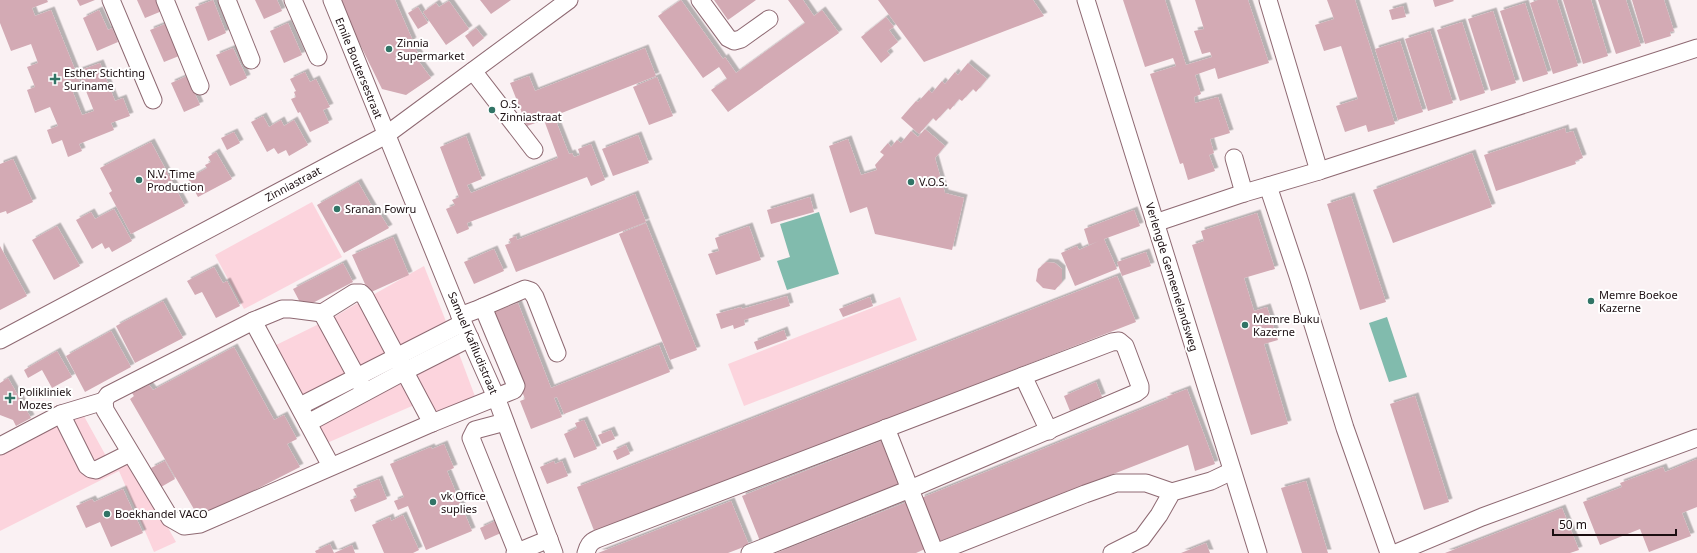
<svg xmlns="http://www.w3.org/2000/svg" width="1697" height="553" font-family="'Noto Sans',sans-serif">
<style>
.green{fill:#fcd4dd}
.water{fill:#81bbad}
.building{fill:#d3aab4;filter:url(#shadow)}
.lines{fill:none;stroke-linecap:round;stroke-linejoin:round}
.minor-casing{stroke:#8e6972;stroke-width:19}
.minor{stroke:#fff;stroke-width:17}
.poi-dot{fill:#317466;stroke:#fff;stroke-width:1.5}
.labels{text-anchor:middle;stroke-width:4;stroke-linejoin:round;paint-order:stroke}
.poi-label{font-size:11px;fill:#1b0e11;stroke:#fff;text-anchor:start}
.street-label{font-size:11px;fill:#1b0e11;stroke:#fff}
</style>
<defs>
<filter id="shadow"><feDropShadow dx="3.5" dy="-3.5" stdDeviation="0" flood-color="#0004"/></filter>
</defs>
<rect width="100%" height="100%" fill="#faf1f3"/>
<!-- green -->
<g class="green">
<path d="M312,202l30,55 -98,52 -29,-54z"/>
<path d="M424,266l23,58 -46,28 -30,-56z"/>
<path d="M900,297l17,43 -173,66 -16,-42z"/>
<path d="M363,303l29,52 -28,17 -33,-53 25,-15z"/>
<path d="M319,324l30,50 -47,26 -30,-53z"/>
<path d="M458,351l18,48 -37,19 -27,-40 5,-5z"/>
<path d="M404,381l10,23 -2,2 -85,37 -7,-2 -1,-16z"/>
<path d="M75,400l36,65 17,-9 48,86 -22,10 -35,-81 -119,60v-91z"/>
</g>
<!-- water -->
<g class="water">
<path d="M819,212l20,62 -52,16 -10,-29 13,-4 -10,-33z"/>
<path d="M1387,317l20,60 -18,5 -20,-59z"/>
</g>
<!-- building -->
<g class="building">
<path d="M0,0h47l1,2 -16,6 3,8 16,-6 31,77 -10,3 10,25 12,-4 -16,-40 22,-8 15,38 8,-3 7,18 -19,7 3,7 -35,14 3,7 -14,6 -6,-17 -10,4 -5,-14 11,-4 -8,-19 -15,6 -8,-23 8,-3 -8,-20 11,-4 -7,-19 -20,7 -11,-28z"/>
<path d="M77,0h18l-15,6z"/>
<path d="M137,0h20l5,11 -17,7z"/>
<path d="M213,0l13,33 -18,8 -13,-34z"/>
<path d="M255,0h22l5,11 -18,8z"/>
<path d="M342,0h53l18,41 -2,1 9,14 -3,3 14,19 -25,17 -24,-6 -30,-61 -12,-27z"/>
<path d="M480,0h31l-20,14z"/>
<path d="M681,0l42,59 2,-2 11,16 69,-50 -17,-23h15l11,16 8,-6 17,23 -111,79 -17,-22 16,-11 -8,-12 -16,11 -45,-62z"/>
<path d="M714,0h42l-28,20z"/>
<path d="M878,0h155l11,16 -120,46z"/>
<path d="M1123,0h42l21,65 26,-8 -2,-5 -8,2 -8,-23 10,-2 -9,-29h53l21,63 -51,16 -3,-11 -20,7 6,19 -7,3 1,6 23,-6 12,36 -20,6 4,14 -5,2 6,16 -27,9 -5,-17 -3,1 -30,-90 26,-8 -3,-8 -28,9z"/>
<path d="M1327,0h28l40,124 -27,8 -2,-7 -21,7 -9,-26 22,-7 -17,-53 -17,5 -9,-26 19,-6z"/>
<path d="M1433,0h20l1,1 -19,6z"/>
<path d="M1538,0h19l21,66 -25,8 -23,-71z"/>
<path d="M1563,0h28l17,56 -25,8z"/>
<path d="M1598,0h28l15,46 -25,8z"/>
<path d="M1632,0h32l10,31 -4,1 1,4 -26,8z"/>
<path d="M449,1l20,28 -23,16 -23,-33 13,-9 3,4z"/>
<path d="M1525,3l23,71 -25,8 -23,-71z"/>
<path d="M1403,6l3,11 -14,3 -3,-10z"/>
<path d="M418,7l10,16 -10,6 -10,-16z"/>
<path d="M99,10l9,20 4,-2 6,14 -21,9 -14,-33z"/>
<path d="M1493,11l23,72 -25,8 -23,-72z"/>
<path d="M886,17l8,10 -5,3 9,12 -11,9 3,4 -9,8 -20,-26z"/>
<path d="M1462,22l23,71 -25,8 -23,-71z"/>
<path d="M288,23l14,32 -18,8 -14,-32z"/>
<path d="M165,24l14,32 -15,6 -14,-32z"/>
<path d="M476,28l8,10 -11,9 -8,-11z"/>
<path d="M1430,31l23,72 -25,8 -23,-72z"/>
<path d="M1400,41l23,71 -25,8 -23,-71z"/>
<path d="M233,48l14,30 -17,8 -14,-31z"/>
<path d="M645,48l11,28 -102,40 15,38 3,-1 2,4 6,-2 -2,-6 13,-5 14,36 -14,6 -4,-9 -120,46 2,6 -12,5 -11,-25 9,-4 -3,-5 7,-3 -19,-50 26,-11 16,43 -15,6 4,8 87,-35 -14,-38 -17,6 -17,-43 19,-7 6,15z"/>
<path d="M968,63l19,16 -11,13 -3,-3 -11,12 -3,-2 -9,11 -2,-2 -12,13 -3,-3 -14,16 -18,-16 15,-17 2,1 11,-12 3,3 10,-12 3,3 10,-12 3,3z"/>
<path d="M305,72l5,10 6,-3 14,28 -7,3 6,13 -19,9 -10,-20 -2,1 -7,-14 5,-2 -2,-5 2,-1 -6,-12z"/>
<path d="M187,76l13,29 -16,7 -13,-29z"/>
<path d="M657,77l16,39 -24,9 -16,-38z"/>
<path d="M263,116l6,11 12,-7 3,6 10,-6 14,25 -19,11 -3,-6 -8,4 -4,-6 -7,4 -16,-30z"/>
<path d="M1565,128l1,5 7,-2 10,27 -8,3 1,3 -80,27 -12,-36z"/>
<path d="M925,129l20,17 -10,12 10,35 19,5 -12,52 -77,-16 -8,-27 -17,6 -21,-67 19,-7 13,36 16,-5 -2,-5 9,-10 -4,-3 8,-9 3,4 6,-7 4,3 10,-12 7,6z"/>
<path d="M234,132l6,11 -13,7 -6,-12z"/>
<path d="M638,135l11,28 -36,13 -11,-27z"/>
<path d="M151,142l34,64 -54,28 -22,-41 3,-2 -12,-23z"/>
<path d="M216,152l16,27 -34,18 -10,-18 19,-11 -2,-3 6,-3 -3,-5z"/>
<path d="M1472,153l20,54 -99,36 -20,-53z"/>
<path d="M13,159l20,43 -26,12 -1,-3 -6,2v-49z"/>
<path d="M358,182l19,33 3,-1 9,14 -45,25 -27,-48z"/>
<path d="M635,194l11,28 -130,50 -11,-27 6,-2 -2,-4 7,-3 1,4z"/>
<path d="M1351,196l35,106 -26,8 -33,-106z"/>
<path d="M810,197l4,15 -43,12 -4,-14z"/>
<path d="M114,209l18,32 -20,11 -3,-5 -4,2 -3,-6 -10,6 -16,-29 15,-8 4,7z"/>
<path d="M1134,210l6,16 -36,13 13,30 -42,17 -14,-33 16,-7 2,4 20,-9 -10,4 -5,-16z"/>
<path d="M1257,213l18,56 -31,9 10,33 13,-4 11,33 -14,4 24,80 -37,11 -59,-190 12,-4 -3,-10z"/>
<path d="M646,223l51,127 -27,10 -51,-126z"/>
<path d="M57,226l23,40 -26,14 -22,-40z"/>
<path d="M749,226l12,34 -45,15 -8,-21 11,-3 -4,-13z"/>
<path d="M393,237l16,38 -40,18 -17,-38z"/>
<path d="M0,246l27,50 -27,14z"/>
<path d="M494,249l10,22 -30,13 -10,-22z"/>
<path d="M1146,252l5,14 -29,10 -5,-14z"/>
<path d="M1046,262l9,1 7,6v13l-7,8 -12,-2 -7,-7 2,-12z"/>
<path d="M343,263l10,19 -50,26 -10,-19z"/>
<path d="M214,267l9,16 4,-2 13,25 -24,12 -14,-26 -7,3 -8,-14z"/>
<path d="M1117,276l19,46 -541,211 -18,-46z"/>
<path d="M787,296l3,10 -46,14 1,5 -11,4 -1,-4 -12,4 -5,-15 25,-7 1,2z"/>
<path d="M870,297l3,9 -30,11 -4,-8z"/>
<path d="M163,301l20,37 -48,25 -19,-37z"/>
<path d="M518,303l33,85 108,-43 11,27 -106,42 -7,-17 -3,1 8,19 -31,12 -11,-28 5,-2 -34,-86z"/>
<path d="M784,330l3,9 -30,11 -3,-8z"/>
<path d="M111,331l20,36 -46,25 -19,-36z"/>
<path d="M234,347l40,73 10,-5 13,24 -10,5 13,23 -92,47 -13,-3 -65,-112 4,-3 -2,-3 17,-8 4,5z"/>
<path d="M57,351l15,26 -20,11 -10,-18 -14,8 -4,-8z"/>
<path d="M8,378l23,40 -15,8 -3,-6 -13,-5v-32z"/>
<path d="M1096,382l6,15 -32,14 -6,-15z"/>
<path d="M1187,389l28,75 -20,7 -7,-26 -250,97 -17,-44 248,-100 -3,-1z"/>
<path d="M1415,396l34,106 -25,8 -34,-106z"/>
<path d="M584,420l13,29 -23,9 -10,-24 13,-6 -2,-5z"/>
<path d="M611,430l4,9 -13,5 -4,-9z"/>
<path d="M881,441l18,46 -139,54 -18,-45z"/>
<path d="M444,444l10,24 -7,3 25,60 -46,19 -18,-44 -10,4 -4,-9 10,-4 -14,-33 41,-17 1,2z"/>
<path d="M626,445l4,9 -13,6 -4,-9z"/>
<path d="M1697,459v48l-15,6 9,23 -42,16 -9,-23 -40,16 -17,-43 39,-15 -2,-4 43,-16 2,5z"/>
<path d="M165,461l10,18 -14,8 -10,-19z"/>
<path d="M554,461l1,3 7,-3 6,15 -21,8 -7,-17z"/>
<path d="M379,479l8,20 -32,13 -5,-12 7,-3 -4,-8z"/>
<path d="M1306,481l22,72h-26l-21,-65z"/>
<path d="M123,489l20,44 -32,14 -11,-25 -14,6 -10,-22 16,-7 2,3z"/>
<path d="M731,501l18,44 -21,8h-130z"/>
<path d="M907,502l18,47 -9,4h-140z"/>
<path d="M1562,508l17,42 -9,3h-125z"/>
<path d="M403,515l16,35 -6,3h-29l-12,-28 18,-8 1,4z"/>
<path d="M495,521l6,12 -16,7 -5,-12z"/>
<path d="M1206,543l4,10h-29z"/>
<path d="M330,544l4,9 18,-8 3,8h-39l-1,-2z"/>
</g>
<g class="lines">
<defs>
<g id="minor">
<path d="M111,0l42,100"/>
<path d="M165,0l35,86"/>
<path d="M227,0l24,60"/>
<path d="M293,0l25,57"/>
<path d="M332,0l131,323 33,74 58,156"/>
<path d="M700,0l28,38 6,3 7,-2 28,-20"/>
<path d="M1086,0l172,553"/>
<path d="M1268,0l51,171"/>
<path d="M473,71l61,79"/>
<path d="M1234,158l10,35"/>
<path d="M1268,186l30,90 47,152 44,125"/>
<path d="M1155,223l89,-30 75,-22 378,-123"/>
<path d="M322,313l-31,-4h-9l-29,12 -145,74 -4,6 1,9 65,108 14,8 16,-2 232,-101 82,-33 2,-4 -33,-79"/>
<path d="M460,316l16,-6 49,-21 6,2 4,6 22,56"/>
<path d="M253,321l78,145"/>
<path d="M0,340l386,-205 183,-135"/>
<path d="M1023,376l26,55"/>
<path d="M365,392l-43,-79 32,-20h7l4,4 67,126"/>
<path d="M300,406l163,-83"/>
<path d="M61,414l26,52 4,3 5,1 34,-17"/>
<path d="M505,422l-30,8 -4,8 46,114"/>
<path d="M308,423l97,-52 65,-33"/>
<path d="M886,428l49,125"/>
<path d="M0,446l61,-32 43,-13"/>
<path d="M515,553l34,-14"/>
<path d="M586,553c2,-7 4,-11 11,-14l515,-197 7,-1 6,5 15,40v4l-4,3 -226,96 -160,64"/>
<path d="M935,553l150,-59 31,-11h30l26,9"/>
<path d="M1112,553l30,-15 17,-23 13,-23 39,-11 21,-10"/>
<path d="M1396,553l86,-36 215,-79"/>
</g>
</defs>
<!-- minor casing -->
<use href="#minor" class="minor-casing"/>
<!-- minor -->
<use href="#minor" class="minor"/>
</g>
<!-- markers -->
<g class="poi-dot">
<circle cx="389" cy="49" r="4"/>
<path d="M53 73h4v4h4v4h-4v4h-4v-4h-4v-4h4z"/>
<circle cx="492" cy="110" r="4"/>
<circle cx="139" cy="180" r="4"/>
<circle cx="911" cy="182" r="4"/>
<circle cx="337" cy="209" r="4"/>
<circle cx="1591" cy="301" r="4"/>
<circle cx="1245" cy="325" r="4"/>
<path d="M8 392h4v4h4v4h-4v4h-4v-4h-4v-4h4z"/>
<circle cx="433" cy="502" r="4"/>
<circle cx="107" cy="514" r="4"/>
</g>
<g class="labels">
<!-- poi labels -->
<g class="poi-label">
<text x="397" y="47">Zinnia<tspan x="397" dy="13">Supermarket</tspan></text>
<text x="64" y="77">Esther Stichting<tspan x="64" dy="13">Suriname</tspan></text>
<text x="500" y="108">O.S.<tspan x="500" dy="13">Zinniastraat</tspan></text>
<text x="147" y="178">N.V. Time<tspan x="147" dy="13">Production</tspan></text>
<text x="919" y="186">V.O.S.</text>
<text x="345" y="213">Sranan Fowru</text>
<text x="1599" y="299">Memre Boekoe<tspan x="1599" dy="13">Kazerne</tspan></text>
<text x="1253" y="323">Memre Buku<tspan x="1253" dy="13">Kazerne</tspan></text>
<text x="19" y="396">Polikliniek<tspan x="19" dy="13">Mozes</tspan></text>
<text x="441" y="500">vk Office<tspan x="441" dy="13">suplies</tspan></text>
<text x="115" y="518">Boekhandel VACO</text>
</g>
<!-- street labels -->
<g class="street-label">
<text transform="translate(359 68) rotate(68)" y="4">Emile Boutersestraat</text>
<text transform="translate(293 184) rotate(-28)" y="4">Zinniastraat</text>
<text transform="translate(1172 277) rotate(73)" y="4">Verlengde Gemeenelandsweg</text>
<text transform="translate(473 343) rotate(67)" y="4">Samuel Kafiludistraat</text>
</g>
</g>
<!-- scale -->
<path d="M1553 529v6h123v-6" fill="none" stroke="#1b0e11" stroke-width="2"/>
<text x="1559" y="529" font-size="12" fill="#1b0e11" stroke="#ffffff" stroke-width="3" paint-order="stroke">50 m</text>
</svg>
